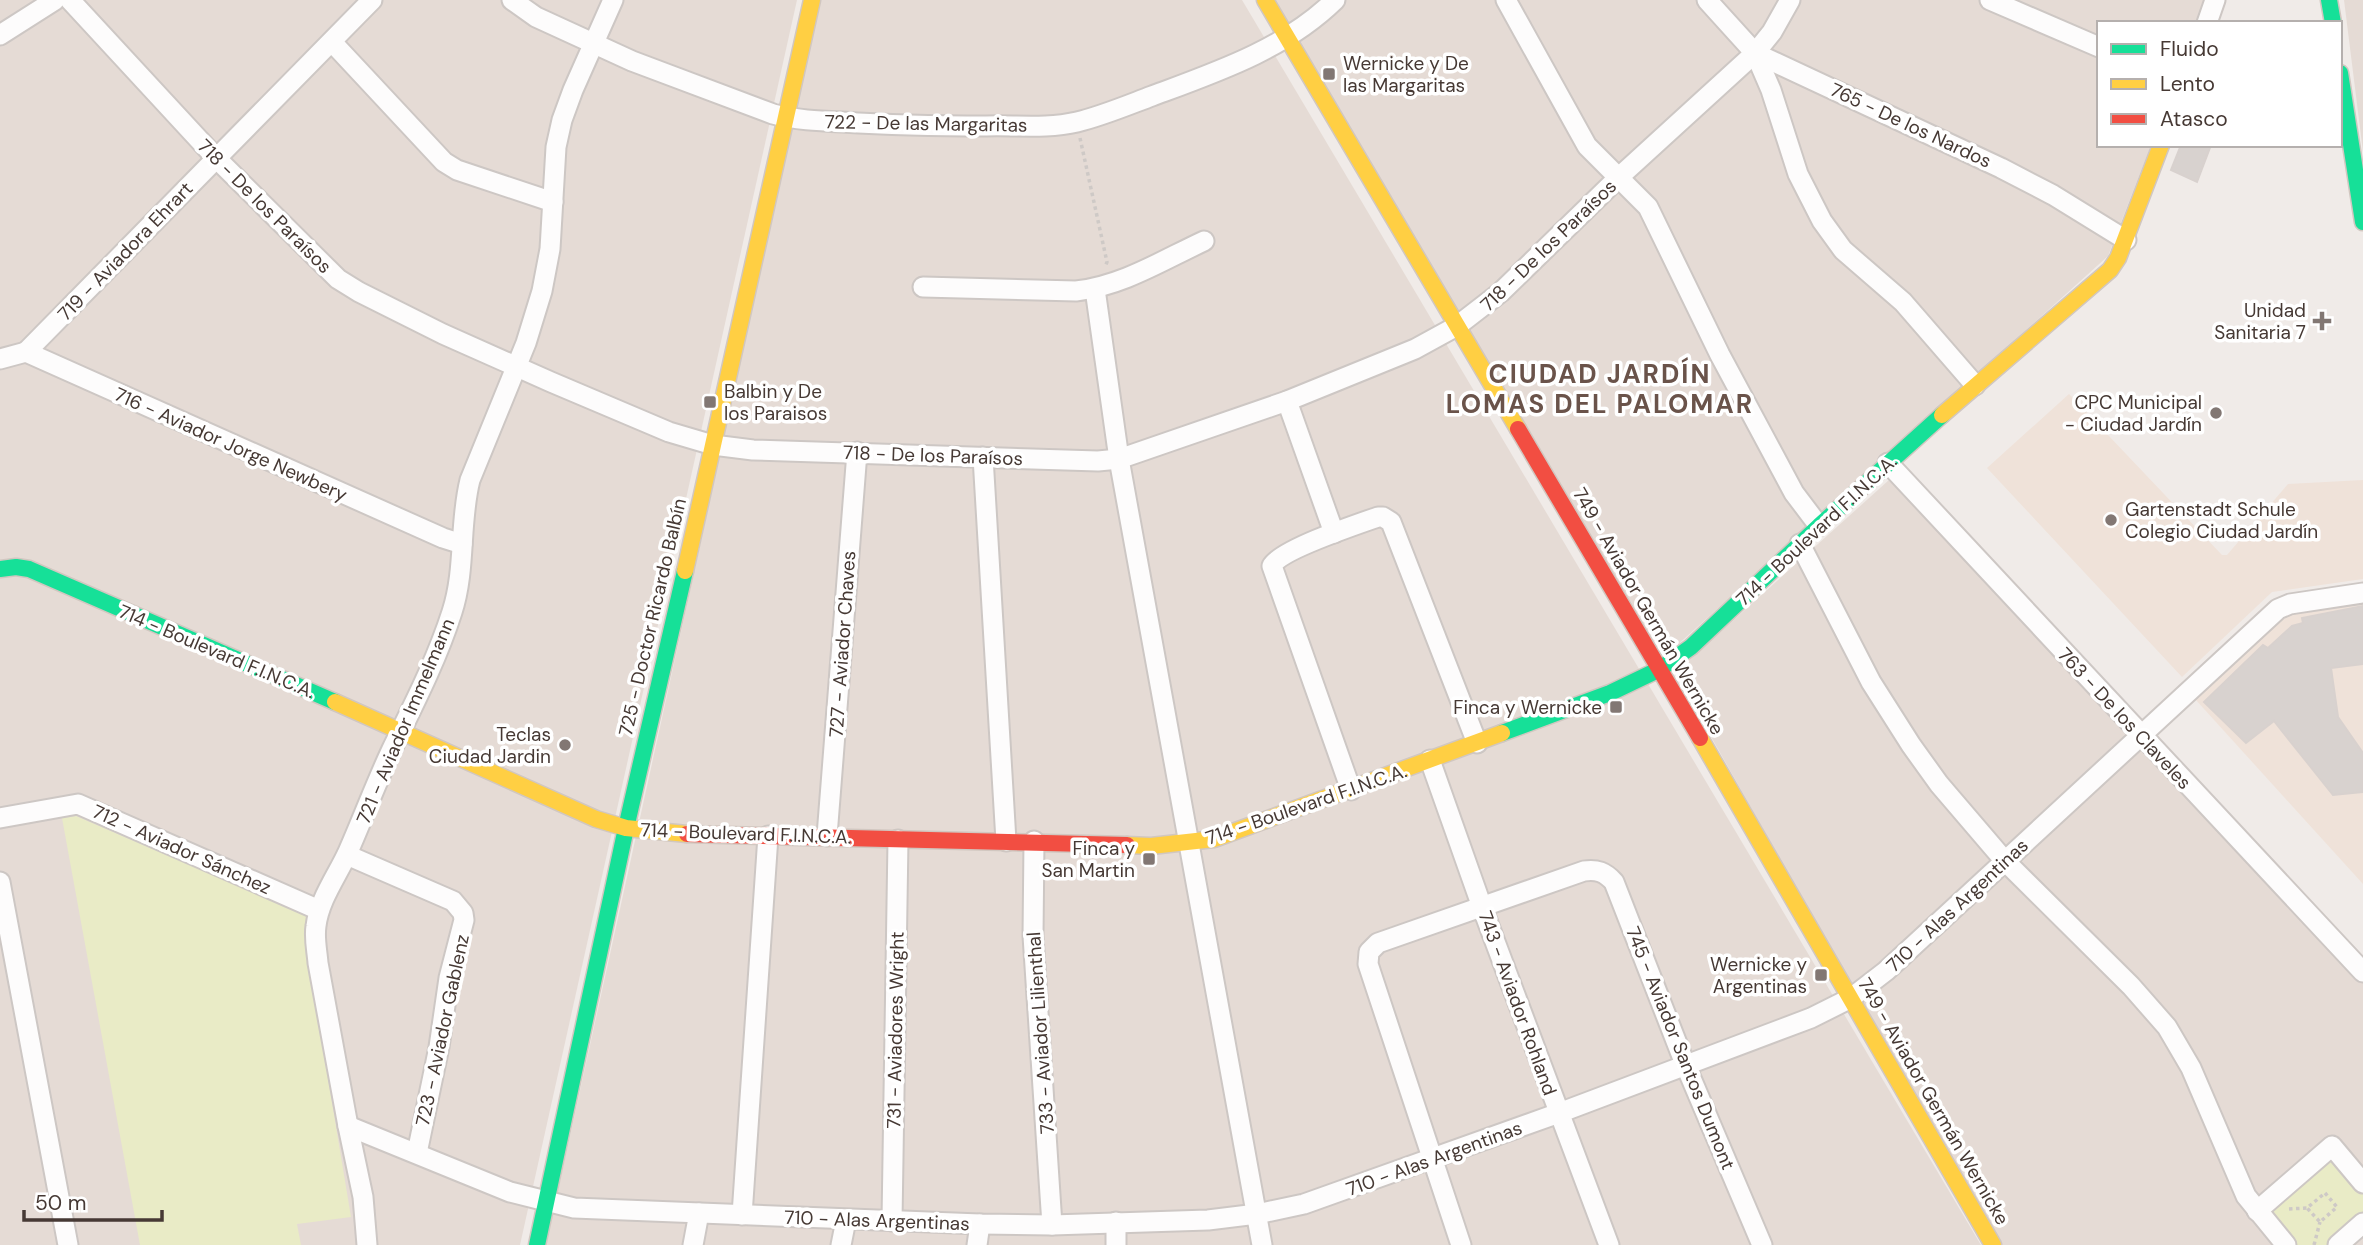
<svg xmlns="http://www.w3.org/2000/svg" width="2363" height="1245" font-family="'DM Sans',sans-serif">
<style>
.residential{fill:#e5dbd5}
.education{fill:#efe2d9}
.green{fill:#e9ebc6}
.building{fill:#d8d2cf;stroke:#d8d1ce;stroke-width:2}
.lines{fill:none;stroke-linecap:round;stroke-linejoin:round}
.street-casing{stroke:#cdc7c4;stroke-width:23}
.fast-casing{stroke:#d1c7c0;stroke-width:19}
.slow-casing{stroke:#d1c7c0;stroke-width:19}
.jam-casing{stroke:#d1c7c0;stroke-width:19}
.path{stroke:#cec9c6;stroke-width:3.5;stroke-dasharray:3.5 3.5;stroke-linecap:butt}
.street{stroke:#fdfcfc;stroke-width:19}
.fast{stroke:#16e098;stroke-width:16}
.slow{stroke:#ffcf43;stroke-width:16}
.jam{stroke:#f24e42;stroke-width:16}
.poi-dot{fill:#827773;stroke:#fff;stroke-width:2.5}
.labels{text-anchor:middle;stroke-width:7;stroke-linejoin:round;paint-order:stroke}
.poi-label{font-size:19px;fill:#463934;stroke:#fff;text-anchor:end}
.street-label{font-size:19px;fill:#463934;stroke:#fff}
.district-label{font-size:26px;font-weight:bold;letter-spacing:2px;fill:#6a534a;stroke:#fff}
</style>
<rect width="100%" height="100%" fill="#f0ebe8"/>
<!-- residential -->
<g class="residential">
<path d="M0,0h797l-277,1245h-520z"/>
<path d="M820,0h422l739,1245h-1435z"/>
<path d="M1270,0h935l-9,23h-97v122h52l-43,111 -444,401z"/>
<path d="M2344,0h19v152z"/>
<path d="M1889,480l5,1 469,502v262h-365l-323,-572z"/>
</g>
<!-- education -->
<g class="education">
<path d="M2069,394l153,161h5l61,-71 75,-4v99l-91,13 -90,85 -195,-209z"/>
<path d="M2363,600v284l-168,-185 64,-61 33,-25z"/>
</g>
<!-- green -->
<g class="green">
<path d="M76,816l230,99 4,55 41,247 -54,7 4,21h-161l-78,-427z"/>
<path d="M2332,1146l31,37v40l-25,22h-52l-29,-34z"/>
</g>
<!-- building -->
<g class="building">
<path d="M2181,145h30l-14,37 -26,-12z"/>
<path d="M2363,606v58l-32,4 7,49 25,36v39l-30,3 -59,-74 -28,22 -42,-41 59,-57 5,3 24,-22 11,-3 -1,-5z"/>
</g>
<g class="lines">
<defs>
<g id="street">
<path d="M70,0l146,158 122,121 21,13 84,42 108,48 118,50 44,13 40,5 345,11 21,-2 168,-58 128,-52 42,-23 44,-34 117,-114 137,-125 17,-21 18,-32"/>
<path d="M512,0l24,17 96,44 141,53c22,6 46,7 69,8 48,3 96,4 144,4 29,-1 61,3 91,-4 25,-6 51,-17 75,-26 65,-24 133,-47 183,-96"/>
<path d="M1506,0l81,146 61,61 72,148 74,138 25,33"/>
<path d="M1707,0l48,53 246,115 52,27 73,45"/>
<path d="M1990,0l109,47"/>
<path d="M2207,23l8,-23"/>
<path d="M0,35l55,-35"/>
<path d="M332,42l112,120 13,8 96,32"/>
<path d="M1755,53l16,37 27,84 24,47 21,29 60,52 72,83"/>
<path d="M923,287l153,4c46,-5 87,-31 128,-50"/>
<path d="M1095,289l24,170 143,786"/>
<path d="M26,352l346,-352"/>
<path d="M0,359l26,-7 417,186 19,6"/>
<path d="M1287,401l47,132"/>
<path d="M983,457l23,384"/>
<path d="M1888,463l475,509"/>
<path d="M1800,544l71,138 40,63 28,39 65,76 127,126 36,41 24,41 55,128 40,49"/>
<path d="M1430,760l52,147 127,338"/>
<path d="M1351,790l-79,-224c8,-16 86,-42 106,-49h5l8,5 86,221"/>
<path d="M0,818l78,-14 241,106"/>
<path d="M827,836l30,-384"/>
<path d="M1034,841l-1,95 19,289"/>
<path d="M347,855l106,46 10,12 1,7 -15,58 -10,69 -22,106"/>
<path d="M0,882l68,363"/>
<path d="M348,1126l162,66 64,16 406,16 72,1 156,-5 49,-6 47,-10 255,-91 252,-95 40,-20 35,-27 392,-362 12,-5 73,-11"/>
<path d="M2257,1211l75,-65 31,37"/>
<path d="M742,1215l26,-379"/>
<path d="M892,1221l6,-381"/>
<path d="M1116,1222v23"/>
<path d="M367,1245l-4,-48 -15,-71 -30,-163c-1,-13 -4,-25 -2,-37 3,-26 21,-50 32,-74 15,-34 28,-69 44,-103 22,-45 45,-90 60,-137 14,-43 7,-89 18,-132l56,-137 16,-52 8,-42 6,-102 6,-27 11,-30 40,-90"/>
<path d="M693,1245l6,-32"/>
<path d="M841,1245l5,-25"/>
<path d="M977,1245l3,-21"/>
<path d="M1461,1245l-93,-281 1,-12 9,-9 206,-72c13,-2 21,1 30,11l71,182 77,181"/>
<path d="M2338,1245l25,-22"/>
</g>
<g id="fast">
<path d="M2329,0l4,23"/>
<path d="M2340,73l23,149"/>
<path d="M0,569l16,-2 13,2 306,133"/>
<path d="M1502,733l108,-40 50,-24 31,-22 128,-121 123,-111"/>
<path d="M537,1245l89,-417 59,-257"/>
</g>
<g id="slow">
<path d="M1265,0l253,429"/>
<path d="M1942,415l168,-145 8,-12 43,-113"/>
<path d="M685,571l127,-571"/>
<path d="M335,702l261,117 30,9 61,6"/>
<path d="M1700,738l293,507"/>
<path d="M1127,845l24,1 63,-7 288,-106"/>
</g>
<g id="jam">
<path d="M1518,429l182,309"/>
<path d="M687,834l440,11"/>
</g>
</defs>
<!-- street casing -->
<use href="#street" class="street-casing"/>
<!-- fast casing -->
<use href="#fast" class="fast-casing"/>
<!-- slow casing -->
<use href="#slow" class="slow-casing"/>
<!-- jam casing -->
<use href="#jam" class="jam-casing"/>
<!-- path -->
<g class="path">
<path d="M1080,138l27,124 -2,5"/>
<path d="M2325,1193l12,14 -17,15 -13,-14z"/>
<path d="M2289,1209l18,-1"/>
<path d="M2314,1245l6,-23"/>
</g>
<!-- street -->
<use href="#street" class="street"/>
<!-- fast -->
<use href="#fast" class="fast"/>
<!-- slow -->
<use href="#slow" class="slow"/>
<!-- jam -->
<use href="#jam" class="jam"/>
</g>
<!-- markers -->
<g class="poi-dot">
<rect x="1322" y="67" width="14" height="14" rx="3.5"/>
<path d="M2318.5 310.5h7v7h7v7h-7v7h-7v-7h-7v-7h7z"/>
<rect x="703" y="395" width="14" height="14" rx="3.5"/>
<circle cx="2216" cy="413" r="7"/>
<circle cx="2111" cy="520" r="7"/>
<rect x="1609" y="700" width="14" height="14" rx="3.5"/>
<circle cx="565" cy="745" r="7"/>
<rect x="1142" y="852" width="14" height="14" rx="3.5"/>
<rect x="1814" y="968" width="14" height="14" rx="3.5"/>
</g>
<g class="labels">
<!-- poi labels -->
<g class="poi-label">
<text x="1343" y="70" text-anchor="start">Wernicke y De<tspan x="1343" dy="22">las Margaritas</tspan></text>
<text x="2306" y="317">Unidad<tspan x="2306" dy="22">Sanitaria 7</tspan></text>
<text x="724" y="398" text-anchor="start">Balbin y De<tspan x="724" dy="22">los Paraisos</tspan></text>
<text x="2202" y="409">CPC Municipal<tspan x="2202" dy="22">- Ciudad Jardín</tspan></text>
<text x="2125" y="516" text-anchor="start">Gartenstadt Schule<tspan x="2125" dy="22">Colegio Ciudad Jardín</tspan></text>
<text x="1602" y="714">Finca y Wernicke</text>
<text x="551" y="741">Teclas<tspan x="551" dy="22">Ciudad Jardin</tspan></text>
<text x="1135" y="855">Finca y<tspan x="1135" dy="22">San Martin</tspan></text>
<text x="1807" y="971">Wernicke y<tspan x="1807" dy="22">Argentinas</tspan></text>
</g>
<!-- street labels -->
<g class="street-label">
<text transform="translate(926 123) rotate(1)" y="7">722 - De las Margaritas</text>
<text transform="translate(1911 125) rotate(25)" y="7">765 - De los Nardos</text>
<text transform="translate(265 206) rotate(45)" y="7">718 - De los Paraísos</text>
<text transform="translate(1548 245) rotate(-44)" y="7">718 - De los Paraísos</text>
<text transform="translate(125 251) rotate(-46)" y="7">719 - Aviadora Ehrart</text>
<text transform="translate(231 444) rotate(24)" y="7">716 - Aviador Jorge Newbery</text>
<text transform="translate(933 455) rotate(2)" y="7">718 - De los Paraísos</text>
<text transform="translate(1816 530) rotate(-43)" y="7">714 - Boulevard F.I.N.C.A.</text>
<text transform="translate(1649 611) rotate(60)" y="7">749 - Aviador Germán Wernicke</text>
<text transform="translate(652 617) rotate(-77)" y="7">725 - Doctor Ricardo Balbín</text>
<text transform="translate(842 644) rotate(-86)" y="7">727 - Aviador Chaves</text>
<text transform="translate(217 651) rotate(23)" y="7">714 - Boulevard F.I.N.C.A.</text>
<text transform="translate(2125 718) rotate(47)" y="7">763 - De los Claveles</text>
<text transform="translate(405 721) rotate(-67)" y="7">721 - Aviador Immelmann</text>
<text transform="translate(1306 804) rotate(-19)" y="7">714 - Boulevard F.I.N.C.A.</text>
<text transform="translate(746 833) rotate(2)" y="7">714 - Boulevard F.I.N.C.A.</text>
<text transform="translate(182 849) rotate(24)" y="7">712 - Aviador Sánchez</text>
<text transform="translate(1957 905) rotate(-43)" y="7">710 - Alas Argentinas</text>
<text transform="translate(1518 1003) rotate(70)" y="7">743 - Aviador Rohland</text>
<text transform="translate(442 1030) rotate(-78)" y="7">723 - Aviador Gablenz</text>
<text transform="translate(895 1030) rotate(-89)" y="7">731 - Aviadores Wright</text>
<text transform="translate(1040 1033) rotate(-94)" y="7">733 - Aviador Lilienthal</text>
<text transform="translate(1681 1048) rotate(68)" y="7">745 - Aviador Santos Dumont</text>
<text transform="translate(1934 1101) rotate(60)" y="7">749 - Aviador Germán Wernicke</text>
<text transform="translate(1434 1158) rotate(-20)" y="7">710 - Alas Argentinas</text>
<text transform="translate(877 1220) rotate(2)" y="7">710 - Alas Argentinas</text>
</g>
<!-- district labels -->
<g class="district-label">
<text x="1600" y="383">CIUDAD JARDÍN<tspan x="1600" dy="30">LOMAS DEL PALOMAR</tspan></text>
</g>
</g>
<!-- legend -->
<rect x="2097" y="21" width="245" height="126" fill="#ffffff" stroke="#b5b0ae" stroke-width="2"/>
<rect x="2111" y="44" width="35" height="10" fill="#16e098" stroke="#b5b0ae" stroke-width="2"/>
<text x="2160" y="56" font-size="21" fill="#463934">Fluido</text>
<rect x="2111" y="79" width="35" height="10" fill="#ffcf43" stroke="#b5b0ae" stroke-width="2"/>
<text x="2160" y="91" font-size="21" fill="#463934">Lento</text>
<rect x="2111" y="114" width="35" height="10" fill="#f24e42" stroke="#b5b0ae" stroke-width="2"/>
<text x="2160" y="126" font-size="21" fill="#463934">Atasco</text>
<!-- scale -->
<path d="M24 1210v10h138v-10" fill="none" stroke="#463934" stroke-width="3.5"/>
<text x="35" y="1210" font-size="21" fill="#463934" stroke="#ffffff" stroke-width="5" paint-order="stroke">50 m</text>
</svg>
